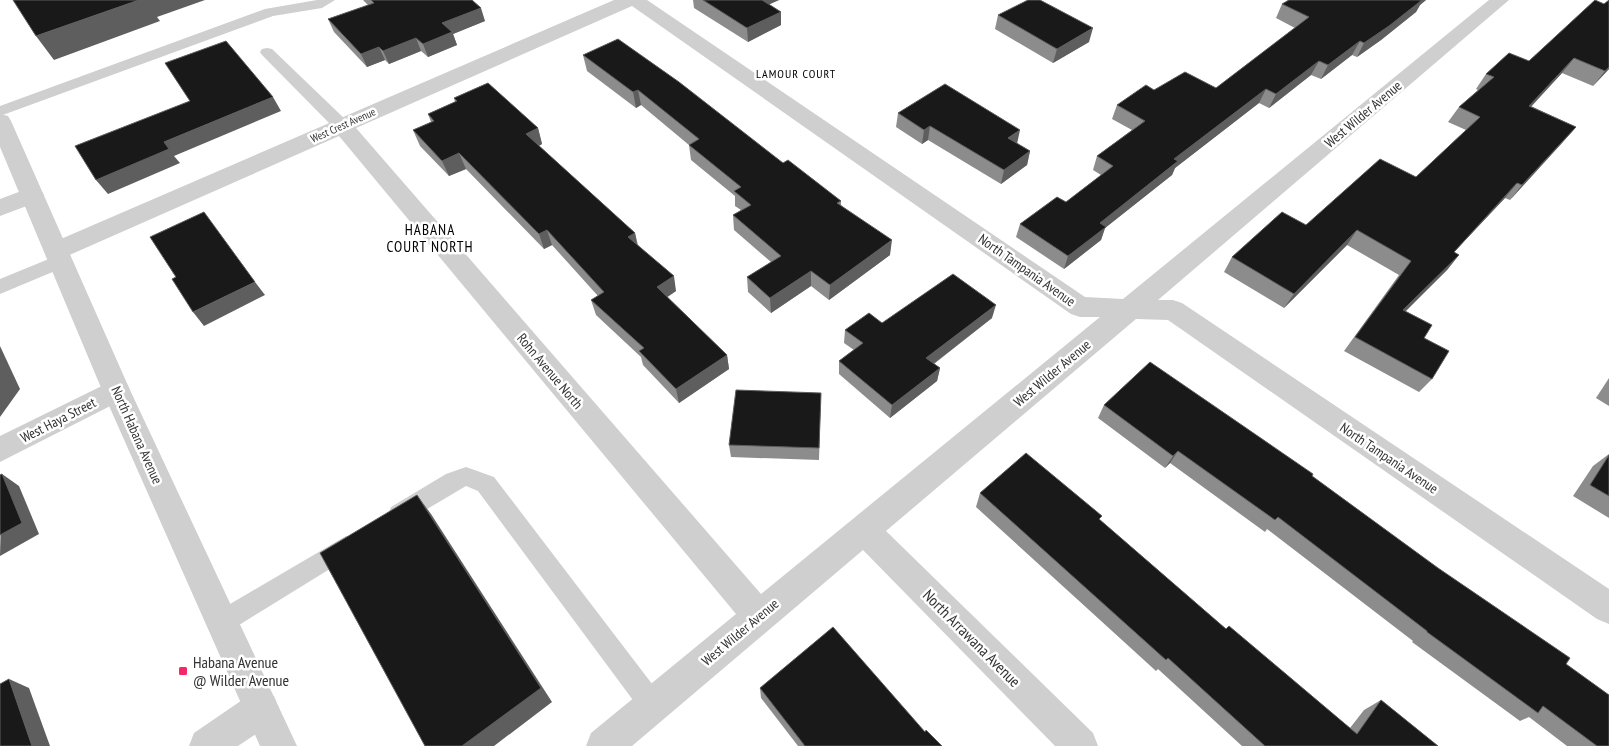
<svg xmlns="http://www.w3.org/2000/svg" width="1609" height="746" font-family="'PT Sans Narrow',sans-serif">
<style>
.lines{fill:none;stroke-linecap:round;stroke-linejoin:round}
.service{fill:#cfcfcf;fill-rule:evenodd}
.minor{fill:#cfcfcf;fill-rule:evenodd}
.tertiary{fill:#cfcfcf;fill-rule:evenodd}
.wall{fill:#8c8c8c}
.shaded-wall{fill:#5e5e5e}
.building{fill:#191919;stroke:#5e5e5e}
.poi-dot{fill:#f62766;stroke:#fff;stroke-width:2}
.labels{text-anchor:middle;stroke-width:5;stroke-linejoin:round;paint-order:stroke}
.far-street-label{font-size:11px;fill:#323232;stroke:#fff}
.far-neighbourhood-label{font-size:12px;letter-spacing:1px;fill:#000;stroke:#fff}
.street-label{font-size:14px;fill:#323232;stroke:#fff}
.neighbourhood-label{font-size:15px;letter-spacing:1px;fill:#000;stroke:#fff}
.near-street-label{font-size:16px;fill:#323232;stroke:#fff}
.near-poi-label{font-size:16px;fill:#323232;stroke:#fff;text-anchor:start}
</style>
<rect width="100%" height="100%" fill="#fff"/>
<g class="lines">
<!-- service -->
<g class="service">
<path d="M317,0h18l-13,8 -49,8 -273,100v-10l265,-97z"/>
<path d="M267,48l5,1 76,73 2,4 -2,4h-12l-74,-75 -2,-3 2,-3z"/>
<path d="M61,254l6,2 3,5 -3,5 -67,28v-15z"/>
<path d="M466,467l28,10 168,220 4,9 -4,9 -9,4 -9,-4 -166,-224 -12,-5 -59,35 -8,3 -8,-3 -3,-7 3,-7 55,-33z"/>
<path d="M346,536l8,4 3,7 -3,7 -123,76 -9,4 -9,-4 -3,-8 3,-8z"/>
</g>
<!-- minor -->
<g class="minor">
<path d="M614,0h33l438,297 38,2 366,-299h20l-351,300h15l9,3 427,286v35l-12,-5 -429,-299 -32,-1 -250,212 207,202 5,13h-43l-192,-196 -231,196h-46l5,-13 145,-119 -397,-478 -274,121 -9,3 -9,-3 -3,-6 3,-6zM632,6l439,308 9,3h20l-339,277 -405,-466z"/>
<path d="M32,187l8,2 4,6 -4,6 -40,15v-17z"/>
<path d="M116,379l10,3 4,8 -4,8 -126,64v-26z"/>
<path d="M261,691l13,5 5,13 -5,13 -36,24h-49l5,-13 54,-37z"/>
</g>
<!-- tertiary -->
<path class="tertiary" d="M0,114l8,2 3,5 119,269 167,356h-37l-158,-356 -102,-243z"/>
</g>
<!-- wall -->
<g class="wall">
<path d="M363,0h109l13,21 -32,13 4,11 -29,12 -7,-6 -32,13 -4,-4 -18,7 -33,-35 -6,-13 40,-14z"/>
<path d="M693,0h86l-10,4 12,8v13l-33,17 -54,-34z"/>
<path d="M1289,0h137l-6,5 -4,7 -35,28 -24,17 -5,-2 -31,24 -10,-4 -42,33 -10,-5 -84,65 -3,7 -67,53 -4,12 -37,29 -48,-32 4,-13 46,-22 35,-27 -8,-5 4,-14 35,-26 -20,-11 5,-14 37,-15 62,-2 79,-60 -19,-10 6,-14z"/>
<path d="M1609,0v69l-16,17 -31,-13 -31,33 45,21 -66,73 -5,-2 -51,54 5,3 -12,15 -42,41 19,27 8,41 -13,13 -75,-41 55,-76 -52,-30 -63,63 -60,-36 8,-15 184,-80 50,-47 -18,-8 11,-15 19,-17 -2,-1 10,-15 43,-13z"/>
<path d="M998,15l91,27 -36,21 -58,-34z"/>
<path d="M583,55l200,108 58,38v4l49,50 -61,45 -18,-14 -40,27 -23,-21 -1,-15 24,-15 -37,-32 -1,-15 8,-5 -6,-4v-10l-44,-36 -2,-15 -48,-40 -5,3 -49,-37z"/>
<path d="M454,98l84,30 4,16 -3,2 96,87 3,12 38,46 -9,6 60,58 2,14 -50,34 -36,-38 -2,-8 -45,-42 -5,-15 7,-4 -46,-51 -8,4 -78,-80 -17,7 -29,-30 -7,-16 18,-8 -3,-8 27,-12z"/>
<path d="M898,113l119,31 13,7 -3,14 -26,19 -73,-44 -6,4 -26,-17z"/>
<path d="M992,318l-58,46 6,4 -3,13 -47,37 -51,-44v-13l15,-11 -10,-7 1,-13 37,-7z"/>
<path d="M1609,378v28l-13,-8z"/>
<path d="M821,393l-2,67 -88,-3 -2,-12z"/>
<path d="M1104,405l208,71 254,188 43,82h-42l-38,-29 -9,4 -108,-79 1,-1 -146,-112 -2,3 -95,-69 -5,5 -67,-50z"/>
<path d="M1609,454v64l-36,-22 20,-30z"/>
<path d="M980,493l120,27 126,109 124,99 14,-18 17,-10 57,46h-196l-84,-77 -2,2 -180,-164z"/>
<path d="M760,688l165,44 17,14h-144l-37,-48z"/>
</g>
<!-- shaded-wall -->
<g class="shaded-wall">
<path d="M139,0h66l-48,17 3,4 -106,39 -18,-24z"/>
<path d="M756,0h23l-22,10z"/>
<path d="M1419,0h7l-6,5 -4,7 -35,28 -24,17 7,-14z"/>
<path d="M481,8l4,13 -32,13 4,11 -29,12 -5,-13 19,-21z"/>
<path d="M781,12v13l-33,17 -1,-14z"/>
<path d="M1093,28l-4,14 -36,21 4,-14z"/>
<path d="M416,38l5,13 -32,13 -6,-13z"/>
<path d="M1360,41l-8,14 -31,24 7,-14z"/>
<path d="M379,47l6,13 -18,7 -6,-13z"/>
<path d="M1574,58l-12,15 -44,48 11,-15z"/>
<path d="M1319,61l-8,14 -42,33 7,-14z"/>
<path d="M1609,67v2l-16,17 12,-15z"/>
<path d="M1266,89l-7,14 -84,65 -3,7 -67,53 -4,12 -37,29 4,-13 32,-33 74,-64z"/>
<path d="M638,90l3,15 -5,3 -3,-16z"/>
<path d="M273,97l8,14 -107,45 6,7 -72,31 -12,-14 68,-38z"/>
<path d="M930,126l-2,14 -6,4 2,-14z"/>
<path d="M1576,127l-13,15 -53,58 12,-15z"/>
<path d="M538,128l4,16 -11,6 -5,-16z"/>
<path d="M1020,130l-3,14 -9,-6z"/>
<path d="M1030,151l-3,14 -26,19 3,-14z"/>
<path d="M459,153l7,16 -17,7 -7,-15z"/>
<path d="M1517,183l-12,15 -64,68 13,-14z"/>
<path d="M547,230l5,15 -8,4 -5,-15z"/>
<path d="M1357,230l-10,15 -63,63 10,-14z"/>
<path d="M635,233l3,16 -10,-12z"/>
<path d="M892,240l-2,15 -61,45 1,-15z"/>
<path d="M1459,255l-12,15 -55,55 11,-15z"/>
<path d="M811,271v15l-40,27 -1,-15z"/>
<path d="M674,276l2,15 -16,11 -3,-15z"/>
<path d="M255,282l10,13 -61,31 -11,-14z"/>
<path d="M996,305l-4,13 -68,53 2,-13z"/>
<path d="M0,346l20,43 -20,28z"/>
<path d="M727,355l2,14 -50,34 -3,-14z"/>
<path d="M940,368l-3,13 -47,37 2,-13z"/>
<path d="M1178,451l-8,12 -5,5 8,-12z"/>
<path d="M2,474l17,12 20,48 -39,22z"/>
<path d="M417,495l14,19 121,188 -58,44h-32z"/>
<path d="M9,679l20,9 21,58h-18z"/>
</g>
<!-- building -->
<g class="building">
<path d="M13,0h126l-103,36z"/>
<path d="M371,0h101l9,8 -39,15 10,9 -29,12 -7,-6 -33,13 -4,-4 -18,7 -33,-35 46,-16z"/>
<path d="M703,0h59l19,12 -34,16z"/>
<path d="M1028,0h12l53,28 -36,21 -59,-34z"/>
<path d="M1289,0h133l-33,26 -25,17 -4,-2 -32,24 -9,-4 -43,33 -10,-5 -92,70 4,2 -78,62 6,4 -38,29 -48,-32 37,-27 9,5 47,-36 -16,-10 48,-35 -28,-16 29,-20 8,5 31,-18 31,16 93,-71 -27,-13z"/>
<path d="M1595,0l9,4 5,-4v67l-4,4 -31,-13 -45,48 47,21 -54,58 -5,-2 -63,69 5,3 -56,55 29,15 -8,13 25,13 -17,28 -77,-42 56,-76 -54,-31 -63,64 -62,-37 50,-45 24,13 74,-66 36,18 64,-60 -21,-10 35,-30 -8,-3 23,-21 20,8z"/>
<path d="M618,39l61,43 104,81 5,-3 53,41 -4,2 55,37 -62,45 -19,-14 -41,27 -23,-21 34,-21 -48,-41 18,-10 -17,-14 7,-4 -52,-42 10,-6 -61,-49 -5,2 -50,-37z"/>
<path d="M226,41l47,56 -109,45 5,7 -73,31 -21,-34 115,-45 -25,-38z"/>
<path d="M488,83l50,45 -12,6 109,99 -7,4 46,39 -17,11 70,68 -51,34 -37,-38 5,-3 -53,-48 13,-8 -57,-62 -8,4 -80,-81 -17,8 -29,-31 21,-9 -6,-7 29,-13 -3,-3z"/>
<path d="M945,84l75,46 -12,8 22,13 -26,19 -74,-44 -6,4 -26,-17z"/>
<path d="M204,212l51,70 -62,30 -21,-33 4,-2 -26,-40z"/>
<path d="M953,274l43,31 -70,53 14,10 -48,37 -53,-44 24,-18 -18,-13 24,-17 13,10z"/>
<path d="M1150,362l163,112 -1,2 126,92 132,90 -4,6 43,31v51h-12l-54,-40 -5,7 -111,-81v-1l-149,-114 -3,3 -97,-69 -5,5 -69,-51z"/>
<path d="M736,390l85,3 -2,55 -90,-3z"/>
<path d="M1026,453l76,63 -3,3 127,110 3,-3 128,108 24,-34 57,46h-173l-97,-88 -2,2 -186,-167z"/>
<path d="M1609,455v41l-19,-11z"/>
<path d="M2,474l20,49 -22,12v-60z"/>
<path d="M417,495l124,193 -79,58h-37l-105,-193z"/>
<path d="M833,627l92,105 1,-2 16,16h-137l-45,-58z"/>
<path d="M9,679l23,67h-32v-62z"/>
</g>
<!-- markers -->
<rect class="poi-dot" x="178" y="666" width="10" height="10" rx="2.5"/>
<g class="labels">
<!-- far-street labels -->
<g class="far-street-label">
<text transform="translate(343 125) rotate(-24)" y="4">West Crest Avenue</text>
</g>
<!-- far-neighbourhood labels -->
<g class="far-neighbourhood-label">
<text x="796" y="78">LAMOUR COURT</text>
</g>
<!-- street labels -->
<g class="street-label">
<text transform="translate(1363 114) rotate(-40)" y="5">West Wilder Avenue</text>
<text transform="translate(1027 270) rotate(35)" y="5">North Tampania Avenue</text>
<text transform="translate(550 371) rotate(50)" y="5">Rohn Avenue North</text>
<text transform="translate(1052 373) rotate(-40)" y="5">West Wilder Avenue</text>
<text transform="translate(58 420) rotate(-27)" y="5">West Haya Street</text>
<text transform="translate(137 435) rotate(66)" y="5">North Habana Avenue</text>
<text transform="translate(1389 458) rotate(34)" y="5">North Tampania Avenue</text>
<text transform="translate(740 632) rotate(-40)" y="5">West Wilder Avenue</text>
</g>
<!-- neighbourhood labels -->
<g class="neighbourhood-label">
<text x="430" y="235">HABANA<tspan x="430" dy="17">COURT NORTH</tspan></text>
</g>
<!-- near-street labels -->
<g class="near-street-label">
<text transform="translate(972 638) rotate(45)" y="6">North Arrawana Avenue</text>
</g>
<!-- near-poi labels -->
<g class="near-poi-label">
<text x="193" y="668">Habana Avenue<tspan x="193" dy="18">@ Wilder Avenue</tspan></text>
</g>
</g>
</svg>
